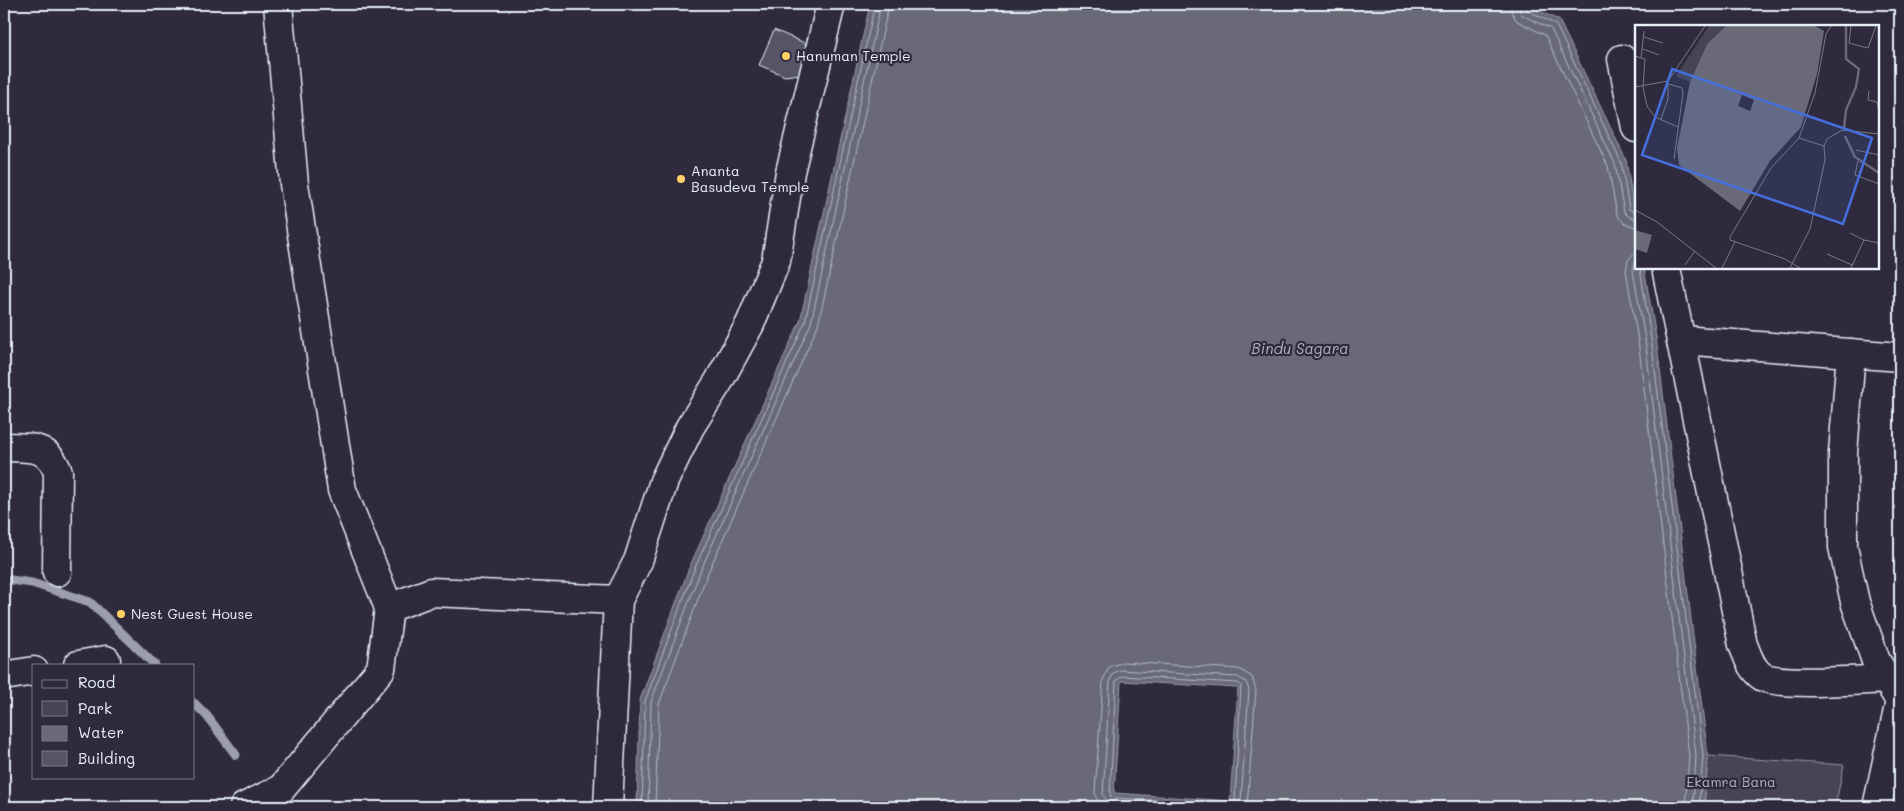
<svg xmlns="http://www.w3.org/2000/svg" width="1904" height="811" font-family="Mali,sans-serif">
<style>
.green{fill:#464455;stroke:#979aa6}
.water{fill:#696978;stroke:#9c9fab;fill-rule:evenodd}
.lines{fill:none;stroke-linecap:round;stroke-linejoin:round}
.shore{stroke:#b5bbc5;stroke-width:1}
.stream{stroke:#9c9fab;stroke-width:9}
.building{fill:#575565;stroke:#e8f1f8}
.street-casing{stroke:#e8f1f8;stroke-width:31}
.street{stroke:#2f2a3d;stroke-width:28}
.poi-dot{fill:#ffd166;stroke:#2f2a3d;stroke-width:2}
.labels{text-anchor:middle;stroke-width:4.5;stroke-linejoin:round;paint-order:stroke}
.poi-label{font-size:14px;fill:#e8f1f8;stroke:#2f2a3d;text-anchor:start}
.park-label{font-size:14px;fill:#afb4bf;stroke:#2f2a3d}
.water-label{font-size:15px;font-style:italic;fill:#afb4be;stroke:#2f2a3d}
.inset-river{fill:none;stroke:#696978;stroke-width:2.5}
.inset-road{fill:none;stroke:#797a88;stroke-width:1}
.view{fill:#466fde;fill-opacity:0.15;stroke:#466fde;stroke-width:2.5}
.inset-edge{fill:none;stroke:#e8f1f8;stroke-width:2.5}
</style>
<rect width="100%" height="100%" fill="#2f2a3d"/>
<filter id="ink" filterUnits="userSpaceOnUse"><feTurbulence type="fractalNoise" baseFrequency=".02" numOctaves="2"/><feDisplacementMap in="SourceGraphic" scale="10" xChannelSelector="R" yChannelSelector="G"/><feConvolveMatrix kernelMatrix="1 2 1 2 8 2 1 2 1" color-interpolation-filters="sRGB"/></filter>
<g filter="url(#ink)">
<!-- green -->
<path class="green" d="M1708,756l136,9 -9,42h-131z"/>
<!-- water -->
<path class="water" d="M870,4h654l35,16 67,140 10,62v46h8l12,69 52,419 -4,51h-1067l3,-107 49,-132 111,-247zM1121,681l117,7 -8,113 -116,-8z"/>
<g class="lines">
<!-- shore -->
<g class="shore">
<path d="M1510,4l2,9 5,8 28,14 63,131 9,49 8,9 11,3"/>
<path d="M1518,4l4,11 29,14 64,135 9,48 5,5 7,2"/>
<path d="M1524,4l3,6 29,15 65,137 8,47 7,4"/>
<path d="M1636,251l-8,9 -2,11 12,69 51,416 -4,51"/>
<path d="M1636,260l-3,10 12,69 51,417 -3,51"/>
<path d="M1640,268l11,70 52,418 -4,51"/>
<path d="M1123,676l114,7 4,2 -6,115 -2,4 -118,-6 -5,-2 6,-115z"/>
<path d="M642,807l3,-106 49,-131 111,-248 70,-318"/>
<path d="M648,807l3,-105 49,-130 111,-249 70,-319"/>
<path d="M655,807l4,-103 48,-129 111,-250 71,-321"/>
<path d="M1102,807l-5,-8 -2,-7 8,-112 6,-13 14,-5 116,7 13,8 4,13 -9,117"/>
<path d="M1156,807c-15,-1 -46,3 -53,-12l7,-115 3,-6 6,-4 119,7 8,5 3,8 -8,110 -2,7"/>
</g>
<!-- stream -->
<g class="stream">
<path d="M4,579l28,4 58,19 65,63"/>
<path d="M194,703l13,13 29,39"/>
</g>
</g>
<!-- building -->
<path class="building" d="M774,30l38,16 -12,28 -15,2 -26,-11z"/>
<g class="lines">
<defs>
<g id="street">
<path d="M278,4l16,180 48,306 47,118"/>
<path d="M1622,59l14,69"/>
<path d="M1666,268l77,377c5,11 8,25 20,32 19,9 100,3 125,2"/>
<path d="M1682,340l218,17"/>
<path d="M1851,353l-8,100v94l12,55 21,59 24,40"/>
<path d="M4,447c26,1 43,-3 54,25l-1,100"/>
<path d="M78,665l28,-5"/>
<path d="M4,676l30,-5"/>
<path d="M244,807l37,-18 100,-120 8,-61 42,-16 187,8"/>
<path d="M608,807l10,-207 20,-39 26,-80 26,-54 29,-46 31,-57 26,-63 14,-89 41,-168"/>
<path d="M1877,807l23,-106"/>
</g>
</defs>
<!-- street casing -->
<use href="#street" class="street-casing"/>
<!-- street -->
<use href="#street" class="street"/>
</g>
</g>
<!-- markers -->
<g class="poi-dot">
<circle cx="786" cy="56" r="5"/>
<circle cx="681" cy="179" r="5"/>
<circle cx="121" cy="614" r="5"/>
</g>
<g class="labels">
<!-- poi labels -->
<g class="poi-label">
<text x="796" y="61">Hanuman Temple</text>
<text x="691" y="176">Ananta<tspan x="691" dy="16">Basudeva Temple</tspan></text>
<text x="131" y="619">Nest Guest House</text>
</g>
<!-- park labels -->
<g class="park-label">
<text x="1731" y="787">Ekamra Bana</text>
</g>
<!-- water labels -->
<g class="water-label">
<text x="1300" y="354">Bindu Sagara</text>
</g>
</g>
<!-- overview -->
<g transform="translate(1635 25)">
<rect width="244" height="244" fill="#2f2a3d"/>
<path d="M74,1h17l-19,18 -17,38 -14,-6z" fill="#464455"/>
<path d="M91,1h89l9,5 -7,43 -16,53 -31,34 -30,50 -61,-46 -2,-17 13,-66 17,-38zM107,70l12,5 -4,11 -12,-5zM0,205l17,5 -5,18 -12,-4z" fill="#696978" fill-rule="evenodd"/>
<path class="inset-river" d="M209,103l2,-18 10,-23 3,-18 -13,-10v-33M210,111l10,21 24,16"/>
<path class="inset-road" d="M216,1l-2,17 19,5 8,-22M9,12l19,6M8,24l16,6M0,31l6,2 3,-27M6,33l4,1 -2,28 4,19 8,11 23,10M34,59l13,4 1,5 -9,66M0,62l33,-6 37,-55M234,66l-1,9 9,2 2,10M26,94l7,-20v-17M164,113l25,8 3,-7 15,-9 37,4M221,125l23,5M223,136l-3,14 24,9M0,185l22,12 59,46M215,208l14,7 15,3M192,229l25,11M50,240l10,-14M87,243l13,-26M155,243l20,-39 15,-69 -1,-14M165,243l-15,-9 -55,-19v-3l41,-69 28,-30 16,-45 11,-59 5,-8M216,243l13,-28"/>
<path class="view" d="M37,44l200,69 -29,86 -201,-69z"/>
<rect width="244" height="244" class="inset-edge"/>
</g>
<!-- margin -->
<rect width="1904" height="811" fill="none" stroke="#2f2a3d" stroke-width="20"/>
<rect x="10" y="10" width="1884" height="791" fill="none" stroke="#e8f1f8" stroke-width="2" filter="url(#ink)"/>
<!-- legend -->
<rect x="32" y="664" width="162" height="115" fill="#2f2a3d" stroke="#797a88"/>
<rect x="42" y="680" width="25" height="8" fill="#2f2a3d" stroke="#797a88"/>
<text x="78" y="688" font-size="15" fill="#e8f1f8">Road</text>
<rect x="42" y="701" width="25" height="15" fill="#464455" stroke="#797a88"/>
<text x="78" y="714" font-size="15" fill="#e8f1f8">Park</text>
<rect x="42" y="726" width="25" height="15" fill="#696978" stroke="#797a88"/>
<text x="78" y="738" font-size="15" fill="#e8f1f8">Water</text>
<rect x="42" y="751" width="25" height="15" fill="#575565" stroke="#797a88"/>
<text x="78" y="764" font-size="15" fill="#e8f1f8">Building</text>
</svg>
